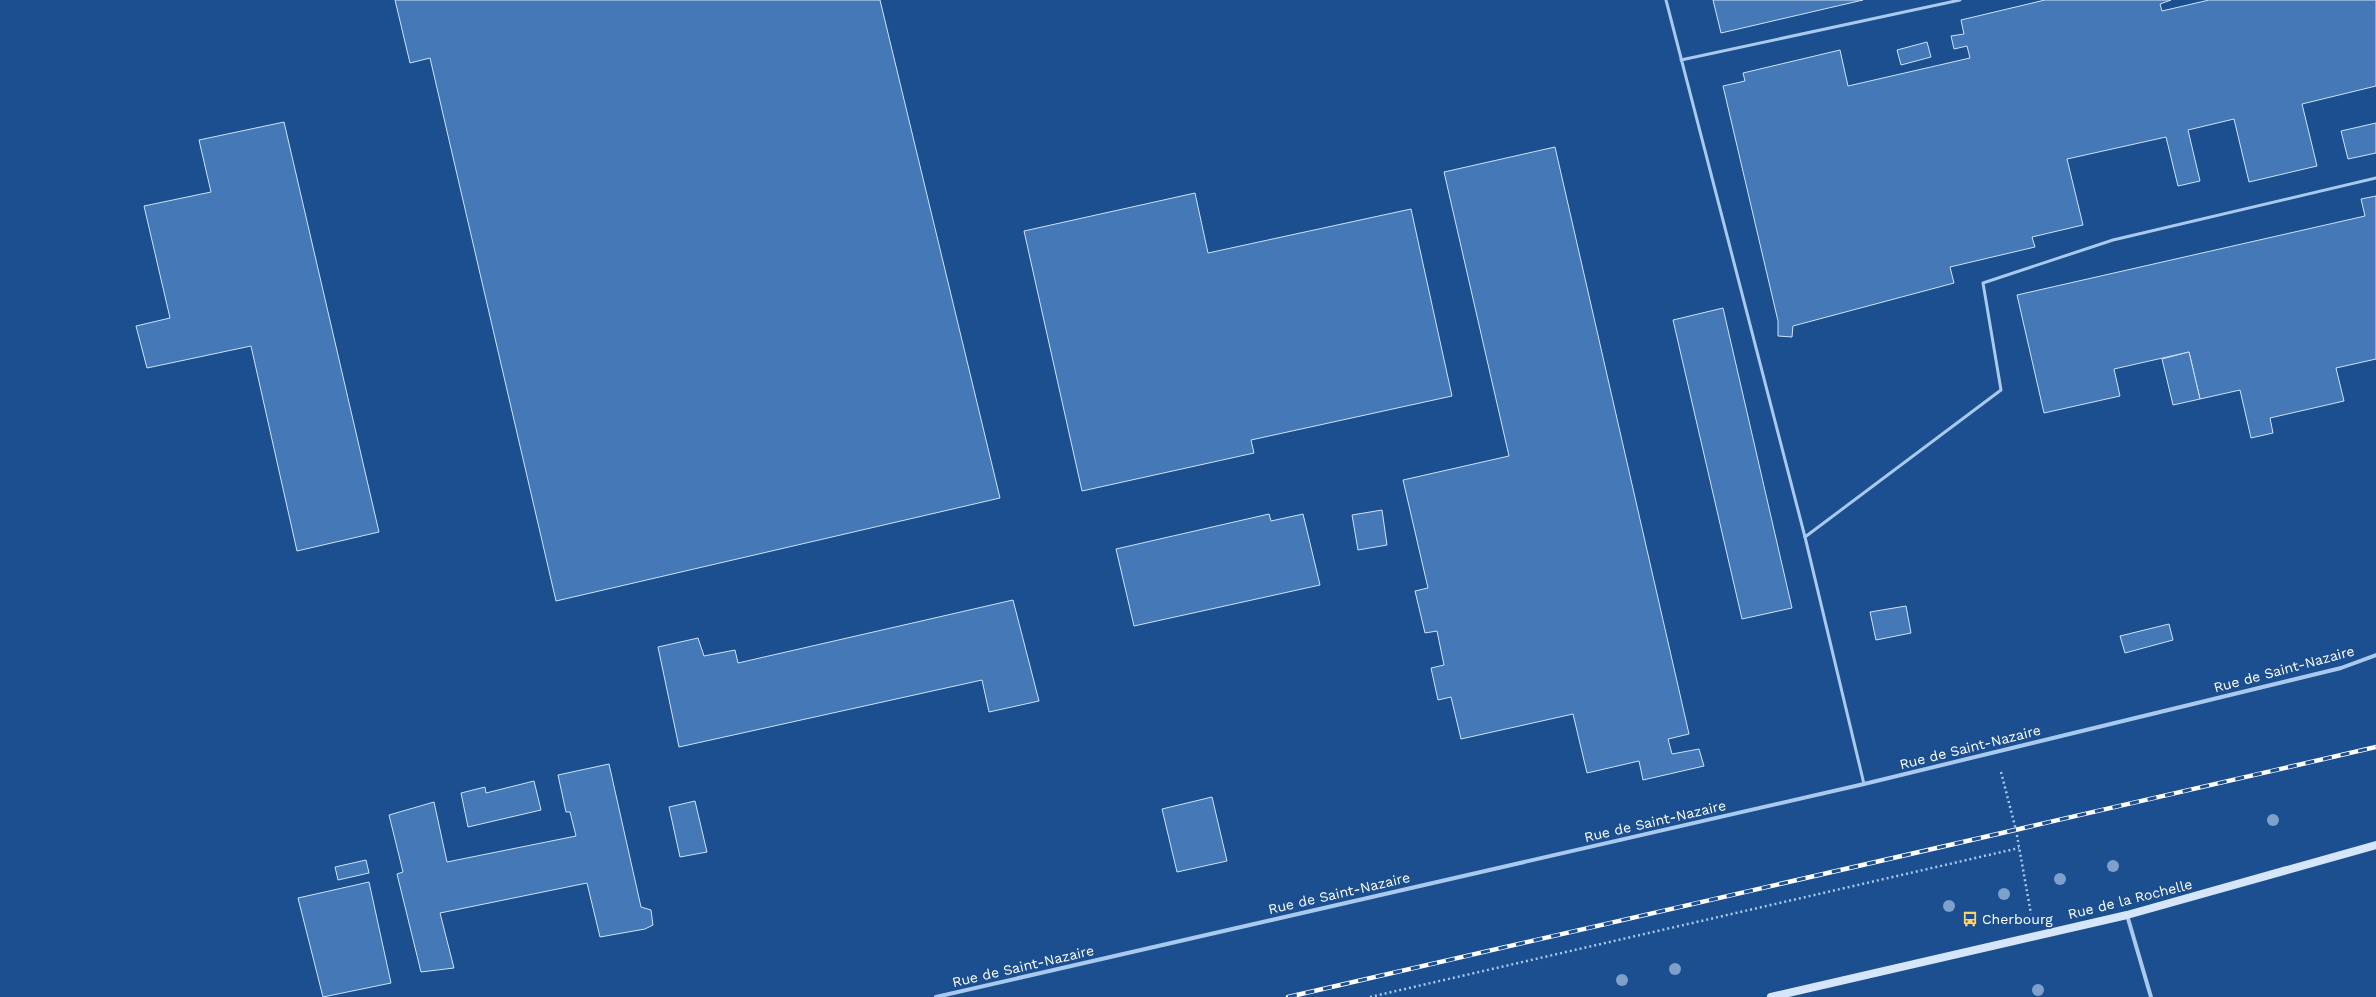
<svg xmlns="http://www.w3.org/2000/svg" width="2376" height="997" font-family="'Work Sans',sans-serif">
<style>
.building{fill:#4478b7;stroke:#cfe3fa}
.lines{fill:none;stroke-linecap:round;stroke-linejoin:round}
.path{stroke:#a9c9ee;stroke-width:2.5;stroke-dasharray:2 3;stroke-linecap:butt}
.lane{stroke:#a9c9ee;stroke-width:3}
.street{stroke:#a9c9ee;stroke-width:4}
.secondary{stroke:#d6e6fa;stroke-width:8}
.rail-casing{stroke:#fff;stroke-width:4.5}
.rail{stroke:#1b4f8f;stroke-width:3;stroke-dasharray:9;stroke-linecap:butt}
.tree{fill:#7ea0ca}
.labels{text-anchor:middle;stroke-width:4;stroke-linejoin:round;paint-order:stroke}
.street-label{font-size:14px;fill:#fff;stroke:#1b4f8f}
.poi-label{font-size:14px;fill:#fff;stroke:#1b4f8f;text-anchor:start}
</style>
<rect width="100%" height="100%" fill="#1b4f8f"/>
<!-- building -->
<g class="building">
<path d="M395,0h485l120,498 -444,103 -126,-543 -20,5z"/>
<path d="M1713,0h150l-142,33z"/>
<path d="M2045,0h126l-11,4 2,7 47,-11h167v86l-74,18 15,62 -68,16 -15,-63 -46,11 12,51 -22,5 -12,-49 -99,22 16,66 -51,12 3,10 -85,20 4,16 -161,43 -1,11 -14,-1v-15l-55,-235 22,-5 -2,-8 97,-23 8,36 122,-28 -3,-12 -13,3 -3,-13 13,-2 -3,-14z"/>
<path d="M1927,42l4,15 -30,8 -4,-15z"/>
<path d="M284,122l95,410 -82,19 -46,-205 -104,22 -11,-42 34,-8 -26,-112 67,-14 -12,-52z"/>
<path d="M2376,123v30l-28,6 -7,-28z"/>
<path d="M1555,147l134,587 -21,5 4,15 27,-5 5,17 -61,14 -4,-19 -52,12 -14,-59 -112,25 -10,-42 -13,3 -7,-32 13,-3 -7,-34 -12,2 -10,-42 13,-3 -25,-108 106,-24 -65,-284z"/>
<path d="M1195,193l13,60 203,-44 41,187 -201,44 3,13 -172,38 -58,-260z"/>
<path d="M2376,196v163l-40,9 8,33 -74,17 3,15 -22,5 -11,-48 -40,9 -11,-47 -75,17 6,27 -76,17 -27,-118 348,-79 -4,-17z"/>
<path d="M1723,308l69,300 -50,11 -69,-299z"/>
<path d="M2189,352l11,47 -27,6 -11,-46z"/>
<path d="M1382,510l5,35 -29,5 -6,-35z"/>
<path d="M1269,514l2,7 32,-7 17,71 -186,41 -18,-77z"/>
<path d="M1013,600l26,101 -50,11 -7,-32 -303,67 -21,-100 40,-9 6,18 31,-6 3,13z"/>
<path d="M1906,606l5,27 -35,7 -6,-28z"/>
<path d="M2169,624l4,16 -48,13 -5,-17z"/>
<path d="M609,764l32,143 10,3 2,15 -8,4 -45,8 -13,-54 -147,30 14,55 -33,4 -24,-98 6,-2 -14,-57 45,-13 13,60 129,-26 -6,-24h-4l-8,-37z"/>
<path d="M534,781l7,29 -73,17 -7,-34 24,-6 1,6z"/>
<path d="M1212,797l15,64 -50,11 -15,-63z"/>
<path d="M695,801l12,51 -27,5 -11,-50z"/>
<path d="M366,860l3,13 -31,7 -3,-13z"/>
<path d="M369,882l22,101 -68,14 -25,-99z"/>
</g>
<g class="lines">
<!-- path -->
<g class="path">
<path d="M2001,772l15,58 15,84"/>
<path d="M1370,997l649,-149"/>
</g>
<!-- lane -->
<g class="lane">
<path d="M1666,0l139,537 59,247"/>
<path d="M1681,60l279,-60"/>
<path d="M1805,537l196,-147 -18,-107 130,-43 263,-62"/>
</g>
<!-- street -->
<g class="street">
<path d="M2127,915l24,82"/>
<path d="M936,997l928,-213 477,-116 35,-13"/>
</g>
<!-- secondary -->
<path class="secondary" d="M1771,997l356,-82 249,-70"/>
<defs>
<path id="rail" d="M1288,997l1088,-250"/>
</defs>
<!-- rail casing -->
<use href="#rail" class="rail-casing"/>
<!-- rail -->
<use href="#rail" class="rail"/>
</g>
<!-- trees -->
<g class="tree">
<circle cx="2273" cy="820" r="6"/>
<circle cx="2113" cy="866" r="6"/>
<circle cx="2060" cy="879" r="6"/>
<circle cx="2004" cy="894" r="6"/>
<circle cx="1949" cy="906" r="6"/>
<circle cx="1675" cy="969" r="6"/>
<circle cx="1622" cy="980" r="6"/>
<circle cx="2038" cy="990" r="6"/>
</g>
<!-- icons -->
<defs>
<symbol id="bus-bare" viewBox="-9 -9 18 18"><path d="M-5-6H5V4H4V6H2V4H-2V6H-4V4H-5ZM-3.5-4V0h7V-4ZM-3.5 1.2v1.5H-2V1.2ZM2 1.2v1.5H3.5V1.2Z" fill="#ffd166" stroke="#1b4f8f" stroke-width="2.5" paint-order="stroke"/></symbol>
</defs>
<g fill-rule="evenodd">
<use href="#bus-bare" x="1959" y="908" width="22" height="22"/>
</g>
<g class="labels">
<!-- street labels -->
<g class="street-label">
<text transform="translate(2284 669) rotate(-15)" y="5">Rue de Saint-Nazaire</text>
<text transform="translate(1970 747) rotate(-14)" y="5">Rue de Saint-Nazaire</text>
<text transform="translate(1655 821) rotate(-13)" y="5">Rue de Saint-Nazaire</text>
<text transform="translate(1339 893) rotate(-13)" y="5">Rue de Saint-Nazaire</text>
<text transform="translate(2130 899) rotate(-14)" y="5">Rue de la Rochelle</text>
<text transform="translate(1023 966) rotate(-13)" y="5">Rue de Saint-Nazaire</text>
</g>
<!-- poi labels -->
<g class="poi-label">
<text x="1982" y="924">Cherbourg</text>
</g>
</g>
</svg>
